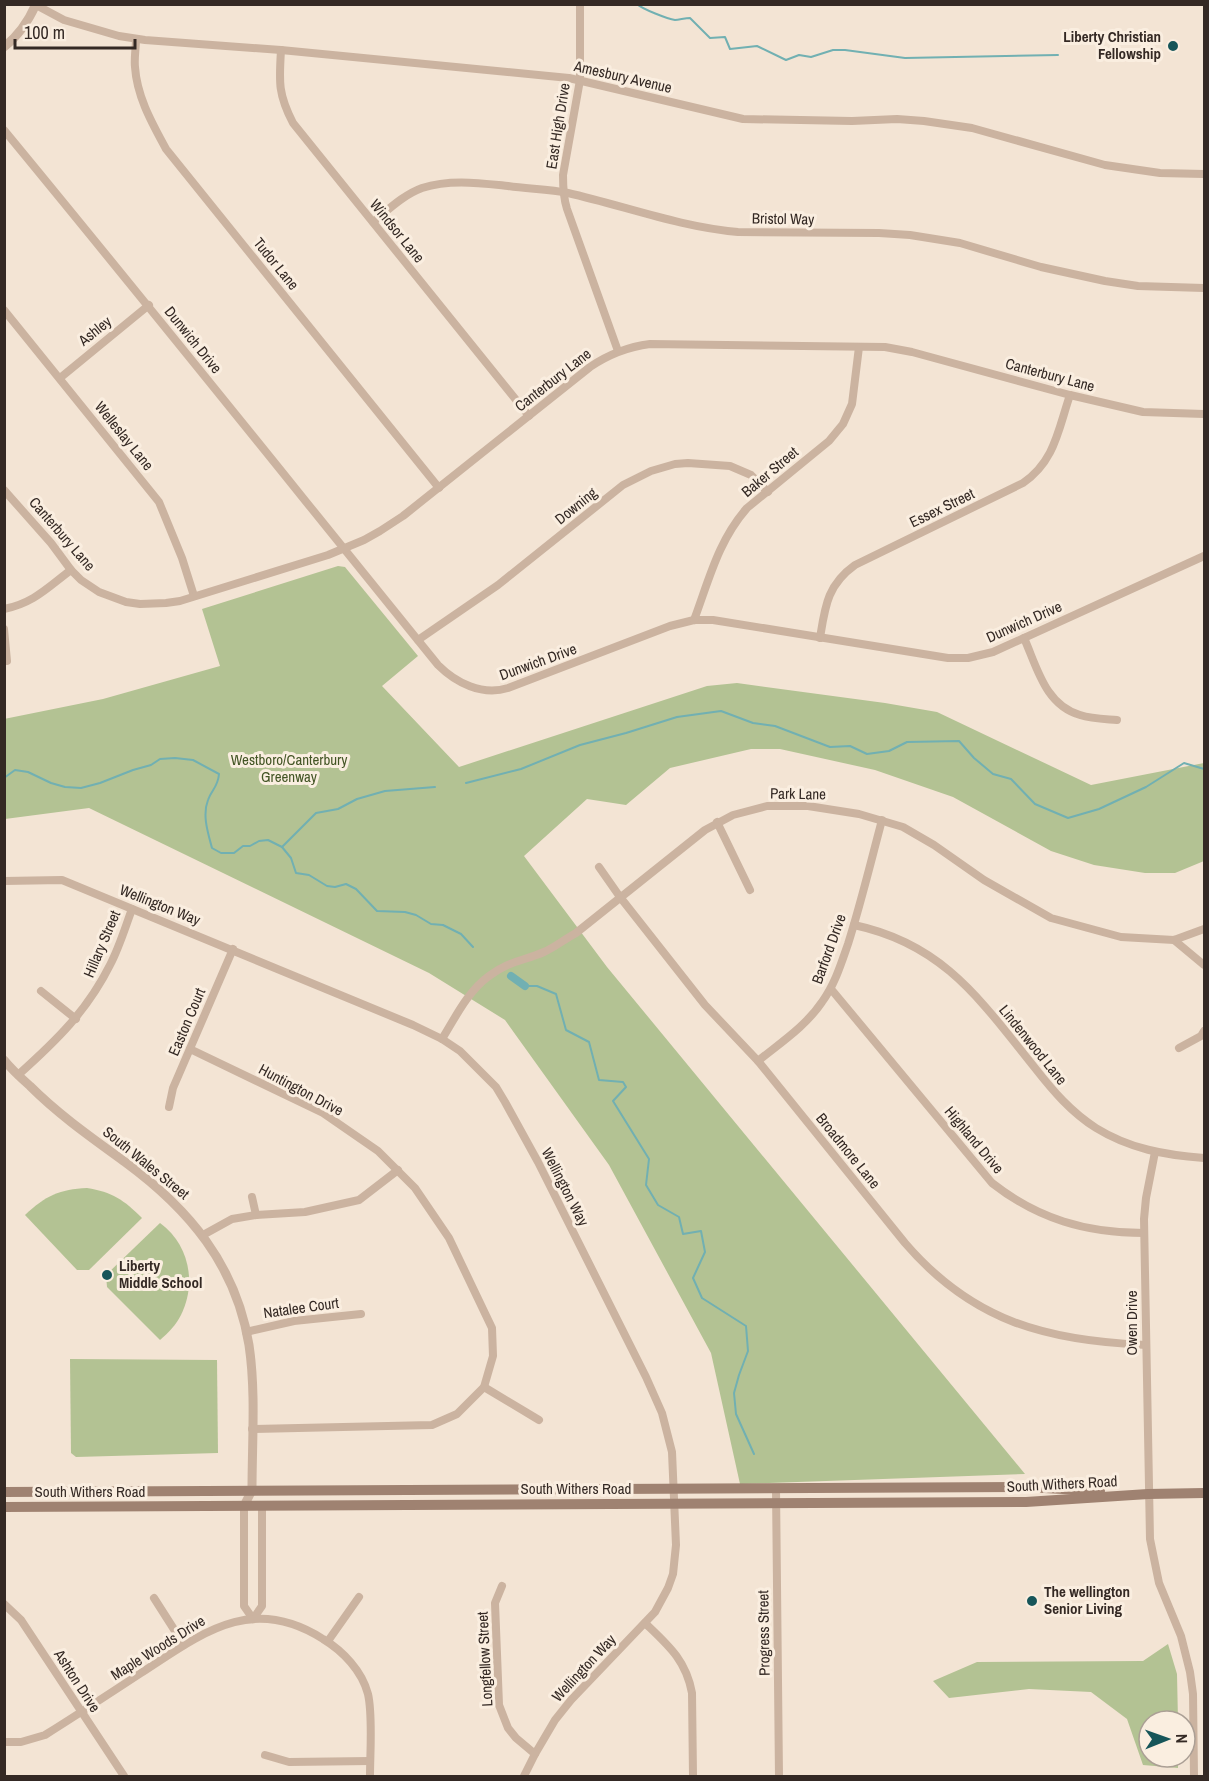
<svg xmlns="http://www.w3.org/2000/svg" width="1209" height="1781" font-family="'Archivo Narrow',sans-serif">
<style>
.green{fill:#b3c293}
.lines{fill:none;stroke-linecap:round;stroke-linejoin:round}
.stream{stroke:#71b0b2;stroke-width:2}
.canal{stroke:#71b0b2;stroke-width:8}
.minor{stroke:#cbb3a0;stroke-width:8}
.tertiary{stroke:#cbb3a0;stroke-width:9}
.secondary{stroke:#9f8271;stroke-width:10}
.poi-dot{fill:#165559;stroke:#faeee0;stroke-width:2}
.labels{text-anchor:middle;stroke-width:6;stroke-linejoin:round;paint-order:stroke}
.poi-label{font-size:15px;font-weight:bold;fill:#342924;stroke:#faeee0;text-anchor:start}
.street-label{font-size:15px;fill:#342924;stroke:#faeee0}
.park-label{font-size:15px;fill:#435525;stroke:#faeee0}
</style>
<rect width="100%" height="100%" fill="#f3e4d4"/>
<!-- green -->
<g class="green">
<path d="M338,566l7,1 73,89 -36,30 77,81 248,-81 30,-3 148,20 52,9 154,73 113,-22v98l-29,12h-30l-51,-8 -43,-14 -98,-54 -78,-27 -95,-21h-29l-81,19 -44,37 -39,-6 -63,57 83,111 418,507 -285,10 -29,-131 -102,-188 -104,-145 -76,-47 -340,-165 -84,11 -1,-100 99,-20 117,-33 -18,-57z"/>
<path d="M87,1188c25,4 37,12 55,30l-53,52h-12l-52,-55c20,-19 35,-26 62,-27z"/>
<path d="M160,1223c29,21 37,60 21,92 -5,10 -12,17 -21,25l-53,-53 -1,-12z"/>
<path d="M70,1359l147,1 1,93 -142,4 -5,-4z"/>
<path d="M1168,1644l9,30 1,47h-29v36h29v11l-35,-3 -16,-46 -36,-27 -62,-3 -80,9 -16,-17 44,-19 166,-1z"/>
</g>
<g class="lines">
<!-- stream -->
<g class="stream">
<path d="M637,4c5,5 31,15 38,16 4,0 10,-2 15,-2l20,20 15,-1 5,12 27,-3 29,14 13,-5 12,2 22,-7h12l60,8 153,-3"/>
<path d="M4,778l11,-8 13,2 23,11 14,4 16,1 19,-5 33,-13 18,-5 9,-6 15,-1 18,2 26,14c-1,13 -7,15 -11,26 -6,15 0,33 4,48l9,5h13l9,-7h7l9,-5 9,-1 14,7 9,11 5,15 13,2 18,11 8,1 11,-3 10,5 21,22 28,1 11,3 15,9 12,1 18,9 12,13"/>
<path d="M466,783l55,-14 59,-24 46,-12 51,-16 44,-6 32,12 22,3 55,21 20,-1 17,8 22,-3 18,-9 52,-1 15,17 19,16 18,5 24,25 33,14 31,-9 47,-22 38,-24 20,6"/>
<path d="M282,847l34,-34 22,-4 19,-10 28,-8 50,-4"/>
<path d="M525,986h12l19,8 10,36 23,12 10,38 24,2 3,5 -13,14 36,58 -3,26 12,20 21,12 4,17 18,-3 4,21 -12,26 9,20 44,28 2,25 -9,24 -5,18 2,21 18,40"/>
</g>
<!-- canal -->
<path class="canal" d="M511,976l14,10"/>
<!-- minor -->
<g class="minor">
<path d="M580,4v76l-17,95c0,10 1,25 4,34l51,142"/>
<path d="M36,5l28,15 55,16 26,4 136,10 288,28 174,41 109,2 45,-2 27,2 48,7 133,37 55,8 44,1"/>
<path d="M136,39c0,9 -2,19 -1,28 2,30 17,56 31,82l273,339"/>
<path d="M281,50c-2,32 -3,44 12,73l236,293"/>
<path d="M4,130c146,177 289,356 434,535 18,18 44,31 70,23l162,-62 24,-6h19l235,38h20l25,-6 211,-96"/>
<path d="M373,222c15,-12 30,-27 49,-34 28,-9 57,-5 86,-2 20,3 41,3 60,7 57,13 112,34 170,39l141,1 31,2 50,8 81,24 64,14 33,5 66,2"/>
<path d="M4,310l155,192 23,56 12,38"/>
<path d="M60,378l89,-73"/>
<path d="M4,490l47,53 20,27 10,10 18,12 27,10 14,2 26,-1 14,-2 148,-46 36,-15 16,-9 23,-15 187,-149c19,-13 37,-20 60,-23l235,3 27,5 158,43 73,17 61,2"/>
<path d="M4,609c30,-6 44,-22 67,-39"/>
<path d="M694,620c15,-40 24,-79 53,-112l82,-67 14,-17 9,-20 7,-57"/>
<path d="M4,629l3,32"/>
<path d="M820,638c5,-31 7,-53 35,-73l168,-82c32,-22 35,-53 47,-88"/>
<path d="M1024,638c13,29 21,67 56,77 12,4 25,4 37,5"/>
<path d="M418,640l80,-55 125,-100 28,-14 24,-7 13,-1 42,3 21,9 17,17"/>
<path d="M717,822l33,68"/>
<path d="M599,867l21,30 85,108 53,56 147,182c67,78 141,98 241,102"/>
<path d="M4,881l58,-1 351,145 29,14 18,12 36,36 9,15 33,60 108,215 16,36 10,39 4,93 -3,29 -5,14 -13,24 -84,88 -16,20 -20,34 -11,22"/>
<path d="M854,925c90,19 127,76 181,143 18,23 36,44 61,60 34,21 69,27 108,30"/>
<path d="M1174,940l30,25"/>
<path d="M831,989l161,194c46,36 94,50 152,50"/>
<path d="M41,991l35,28"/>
<path d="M442,1039c13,-21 26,-48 47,-63 20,-15 34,-15 55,-24 11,-5 21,-13 32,-19l129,-103 28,-15 34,-9h41l51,8 44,13 31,18 50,35 67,38 70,19 53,3 30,-11"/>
<path d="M1179,1048l22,-12 3,-5"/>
<path d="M190,1049l133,64 55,38 37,37 34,50 43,90 1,28 -9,31 -27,27 -25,11 -180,4"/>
<path d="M758,1061c22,-18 48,-35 64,-59 13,-18 19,-38 26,-58 13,-41 23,-83 34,-124"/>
<path d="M18,1075c38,-34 69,-64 92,-110 9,-17 15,-37 22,-56"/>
<path d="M169,1107l4,-19 60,-139"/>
<path d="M1155,1152l-9,46 -2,21 6,320 9,44 22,53 9,36 3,22 1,82"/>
<path d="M252,1197l4,18"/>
<path d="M203,1235l29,-16 24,-4 49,-3 54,-12 39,-30"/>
<path d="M246,1332l48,-11 67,-7"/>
<path d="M484,1387l55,33"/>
<path d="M776,1489l3,287"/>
<path d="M244,1506v100l9,13 9,-13v-100"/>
<path d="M502,1586l-7,17 4,102 9,23 8,10 19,16"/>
<path d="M154,1598l30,47"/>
<path d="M4,1604l17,16 103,156"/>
<path d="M645,1623c23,22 41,37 47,70l1,83"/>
<path d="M328,1641l31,-44"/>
<path d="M4,1742h17l24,-7c32,-20 64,-41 96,-62 60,-39 110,-80 182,-34 20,12 39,32 45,55 5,22 2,59 2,82"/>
<path d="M265,1755l24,7 81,-1"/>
</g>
<!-- tertiary -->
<g class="tertiary">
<path d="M4,47c14,-11 25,-27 32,-43"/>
<path d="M4,1060c8,10 17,18 26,26 29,29 62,52 95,76 64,47 111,103 124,183 7,47 3,97 3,145l-8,16"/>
</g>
<!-- secondary -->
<g class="secondary">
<path d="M4,1492l1022,-5 74,4"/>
<path d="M4,1507l1022,-5 122,-8 56,-1"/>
</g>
</g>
<!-- markers -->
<g class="poi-dot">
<circle cx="1173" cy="46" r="6"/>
<circle cx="107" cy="1275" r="6"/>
<circle cx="1032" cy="1601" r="6"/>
</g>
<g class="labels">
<!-- poi labels -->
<g class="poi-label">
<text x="1161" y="42" text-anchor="end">Liberty Christian<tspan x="1161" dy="17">Fellowship</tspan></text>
<text x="119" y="1271">Liberty<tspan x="119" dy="17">Middle School</tspan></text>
<text x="1044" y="1597">The wellington<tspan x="1044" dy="17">Senior Living</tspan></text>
</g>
<!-- street labels -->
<g class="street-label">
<text transform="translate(623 77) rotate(13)" y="5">Amesbury Avenue</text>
<text transform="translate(558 126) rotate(-81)" y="5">East High Drive</text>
<text transform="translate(783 219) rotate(1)" y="5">Bristol Way</text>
<text transform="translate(397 231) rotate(51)" y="5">Windsor Lane</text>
<text transform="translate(276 264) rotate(51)" y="5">Tudor Lane</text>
<text transform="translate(95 331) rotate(-39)" y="5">Ashley</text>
<text transform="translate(193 340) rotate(51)" y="5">Dunwich Drive</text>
<text transform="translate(1050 375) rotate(15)" y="5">Canterbury Lane</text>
<text transform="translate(553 380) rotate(-38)" y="5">Canterbury Lane</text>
<text transform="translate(124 436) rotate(51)" y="5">Welleslay Lane</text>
<text transform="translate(770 472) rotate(-40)" y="5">Baker Street</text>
<text transform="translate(576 506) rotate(-39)" y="5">Downing</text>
<text transform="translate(942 508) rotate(-26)" y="5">Essex Street</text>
<text transform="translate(62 534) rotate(49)" y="5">Canterbury Lane</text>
<text transform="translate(1024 622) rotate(-24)" y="5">Dunwich Drive</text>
<text transform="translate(538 662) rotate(-20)" y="5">Dunwich Drive</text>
<text transform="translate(798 794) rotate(1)" y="5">Park Lane</text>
<text transform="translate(160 905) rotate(22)" y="5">Wellington Way</text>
<text transform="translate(102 944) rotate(-67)" y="5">Hillary Street</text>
<text transform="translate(829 949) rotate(-70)" y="5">Barford Drive</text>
<text transform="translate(187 1022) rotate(-67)" y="5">Easton Court</text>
<text transform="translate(1033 1045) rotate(51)" y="5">Lindenwood Lane</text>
<text transform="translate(301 1090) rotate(28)" y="5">Huntington Drive</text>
<text transform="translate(974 1140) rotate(50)" y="5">Highland Drive</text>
<text transform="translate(848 1151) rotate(51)" y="5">Broadmore Lane</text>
<text transform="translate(146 1163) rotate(39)" y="5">South Wales Street</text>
<text transform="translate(565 1187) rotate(63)" y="5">Wellington Way</text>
<text transform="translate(301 1308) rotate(-8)" y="5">Natalee Court</text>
<text transform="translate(1132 1323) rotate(-90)" y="5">Owen Drive</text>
<text transform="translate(1062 1484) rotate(-3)" y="5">South Withers Road</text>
<text x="576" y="1494">South Withers Road</text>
<text x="90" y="1497">South Withers Road</text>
<text transform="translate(764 1633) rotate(-91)" y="5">Progress Street</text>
<text transform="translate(158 1648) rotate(-32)" y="5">Maple Woods Drive</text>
<text transform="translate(485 1659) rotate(-93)" y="5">Longfellow Street</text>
<text transform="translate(584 1668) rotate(-47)" y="5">Wellington Way</text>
<text transform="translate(77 1681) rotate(57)" y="5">Ashton Drive</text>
</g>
<!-- park labels -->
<g class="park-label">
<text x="289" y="765">Westboro/Canterbury<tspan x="289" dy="17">Greenway</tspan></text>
</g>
</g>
<!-- border -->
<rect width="1209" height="1781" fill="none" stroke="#342924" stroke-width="12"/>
<!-- north arrow -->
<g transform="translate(1167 1739) rotate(89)"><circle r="28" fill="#faeee0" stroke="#ab9f95" stroke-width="1.5"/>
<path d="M0-4.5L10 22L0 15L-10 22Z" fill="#165559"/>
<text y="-9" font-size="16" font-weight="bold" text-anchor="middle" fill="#342924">N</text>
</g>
<!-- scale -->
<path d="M15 39v9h120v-9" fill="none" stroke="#342924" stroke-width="3"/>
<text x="24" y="39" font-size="18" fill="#342924" stroke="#faeee0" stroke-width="4.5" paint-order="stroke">100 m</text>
</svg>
